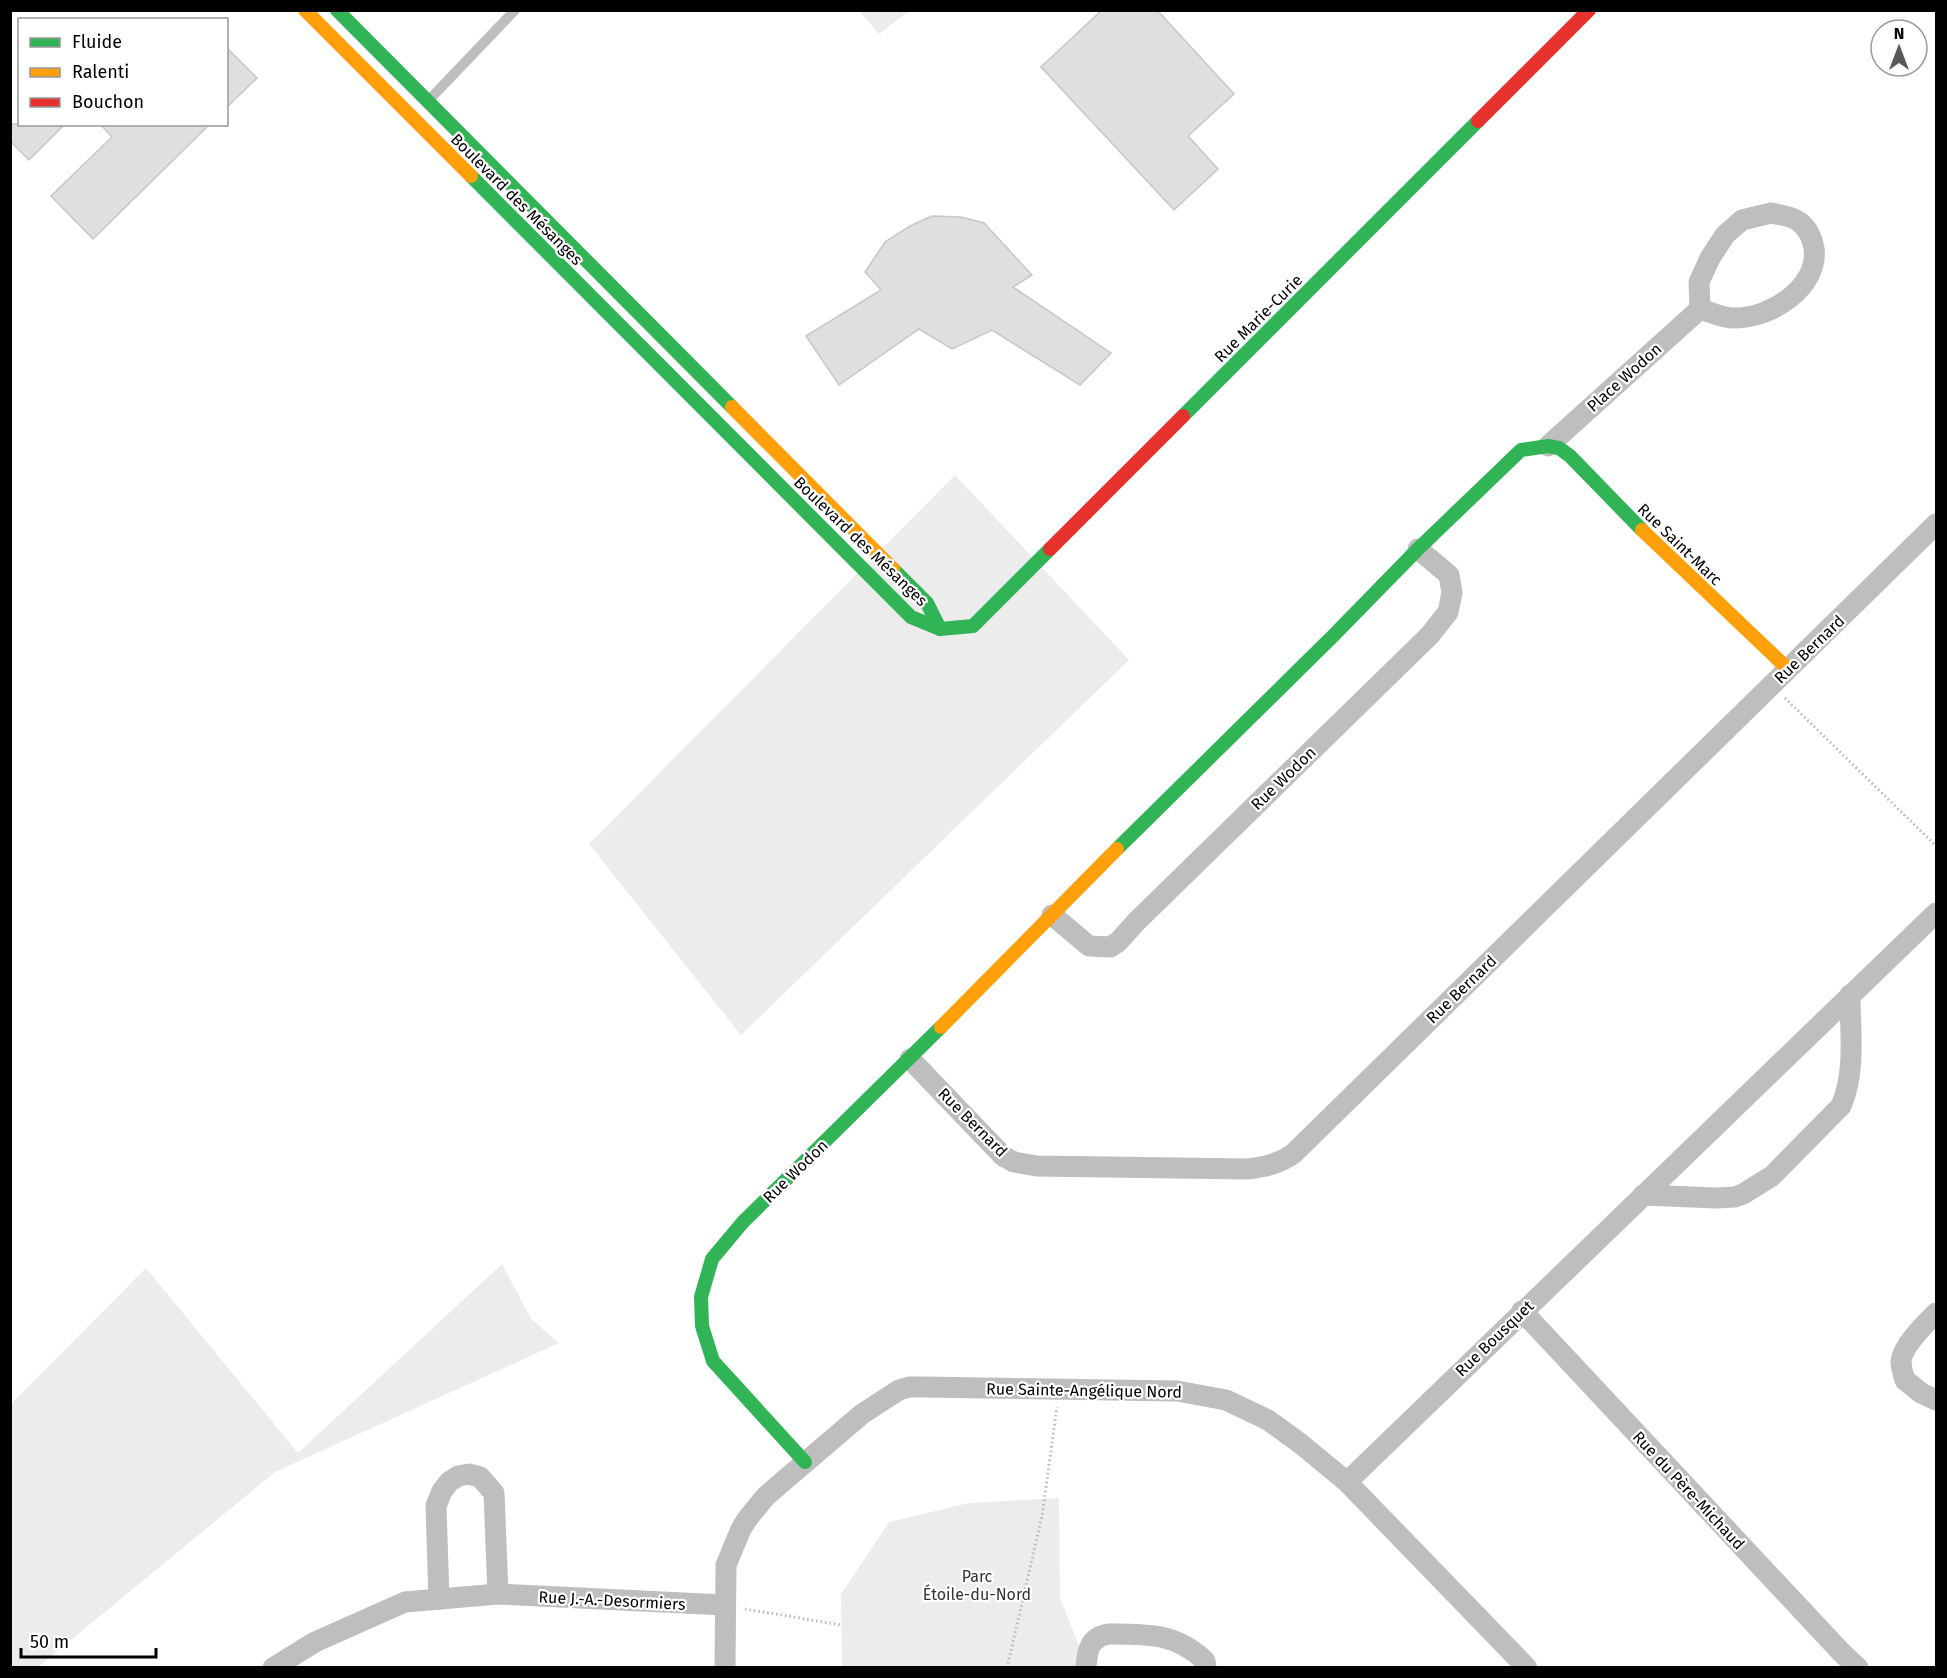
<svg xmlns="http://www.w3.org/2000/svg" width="1947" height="1678" font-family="'Fira Sans',sans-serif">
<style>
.green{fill:#ececec}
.building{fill:#dfdfdf;stroke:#c7c7c7;stroke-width:1.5}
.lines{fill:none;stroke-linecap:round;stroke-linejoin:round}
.path{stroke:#b9b9b9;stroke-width:3;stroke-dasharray:1.5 3;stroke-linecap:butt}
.lane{stroke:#bebebe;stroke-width:10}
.street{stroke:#bebebe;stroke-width:21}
.fast{stroke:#30b455;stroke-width:14}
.slow{stroke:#ff9f0a;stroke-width:14}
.jam{stroke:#e5322d;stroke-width:14}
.labels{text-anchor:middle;stroke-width:4.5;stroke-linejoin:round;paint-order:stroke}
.street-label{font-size:16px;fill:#000;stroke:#fff}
.park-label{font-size:16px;fill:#333;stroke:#fff}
</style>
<rect width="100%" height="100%" fill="#fff"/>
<!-- green -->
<g class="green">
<path d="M859,11h50l-30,23z"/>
<path d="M955,475l174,185 -388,375 -152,-191z"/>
<path d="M502,1264l29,55 28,24 -284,129 -237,195h-27v-263l135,-136 152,185z"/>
<path d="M1059,1498l1,100 21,53 -1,16h-238l-1,-73 48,-72 80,-19z"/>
</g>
<!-- building -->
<g class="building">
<path d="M1102,10h55l77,84 -46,42 30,33 -44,41 -133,-143z"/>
<path d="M226,47l31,31 -31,30z"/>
<path d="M10,124h55l-36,36 -19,-19z"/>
<path d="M100,124h110l-117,115 -42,-43 61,-59z"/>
<path d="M932,216l29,1 23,6 48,52 -19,12 98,66 -31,32 -88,-55 -40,19 -33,-20 -80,56 -33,-49 75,-46 -16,-18 20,-30 25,-16z"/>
</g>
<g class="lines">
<!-- path -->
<g class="path">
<path d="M1785,698l151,148"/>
<path d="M745,1609l97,16"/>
<path d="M1007,1668l35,-152 15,-109"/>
</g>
<!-- lane -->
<path class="lane" d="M429,100l86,-90"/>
<!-- street -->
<g class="street">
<path d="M1771,213c8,2 21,3 27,8 9,6 14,17 16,27 5,39 -43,70 -78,70 -11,1 -26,-6 -36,-9l-1,-27 11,-24 15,-23 17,-15z"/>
<path d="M1548,446l152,-137"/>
<path d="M1052,915l37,31 21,1 8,-5 18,-20 294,-287 18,-23 4,-19 -3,-18 -31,-26"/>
<path d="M910,1059l93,97 11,6 23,4 210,3c17,-2 32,-5 46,-15l643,-630"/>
<path d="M1643,1195l73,3 19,-1 8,-3 29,-18 69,-70c15,-34 9,-74 9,-111"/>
<path d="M1522,1311l319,341 17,16"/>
<path d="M1936,1313c-10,10 -33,32 -35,48 0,6 2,13 4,19l16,13 15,7"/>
<path d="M1347,1482l589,-569"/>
<path d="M439,1599l-3,-93 6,-15 7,-9 9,-6 11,-2 11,3 14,16 4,101"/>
<path d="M273,1668l42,-26 90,-40 93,-8 227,11"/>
<path d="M725,1668l1,-103 15,-36 7,-11 18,-22 96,-82 37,-24 10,-3h14l254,4 49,9 42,20 33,24 46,38 180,186"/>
<path d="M1086,1668c1,-17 3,-31 23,-34 38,0 67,-1 96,27l1,7"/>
</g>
<!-- fast -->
<g class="fast">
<path d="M337,10l395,397"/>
<path d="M471,176l440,441 29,12 33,-3 77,-77"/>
<path d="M1183,416l295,-295"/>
<path d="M893,569l34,34 13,26"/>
<path d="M1117,849l216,-213 85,-87 103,-99 27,-4 11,2 11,8 72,74"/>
<path d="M805,1462l-92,-101 -11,-35 -1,-29 11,-38 31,-37 198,-195"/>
</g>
<!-- slow -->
<g class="slow">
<path d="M305,10l166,166"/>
<path d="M732,407l161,162"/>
<path d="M1642,530l146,139"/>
<path d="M941,1027l176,-178"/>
</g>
<!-- jam -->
<g class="jam">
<path d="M1478,121l111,-111"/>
<path d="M1050,549l133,-133"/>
</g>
</g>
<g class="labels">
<!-- street labels -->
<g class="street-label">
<text transform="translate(517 199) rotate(45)" y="6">Boulevard des Mésanges</text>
<text transform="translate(1258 318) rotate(-45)" y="6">Rue Marie-Curie</text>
<text transform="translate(1624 377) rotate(-42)" y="6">Place Wodon</text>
<text transform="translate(861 541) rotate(44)" y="6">Boulevard des Mésanges</text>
<text transform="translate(1680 544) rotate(44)" y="6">Rue Saint-Marc</text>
<text transform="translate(1809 649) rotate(-44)" y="6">Rue Bernard</text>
<text transform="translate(1283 778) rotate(-44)" y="6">Rue Wodon</text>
<text transform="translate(1461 989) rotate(-44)" y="6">Rue Bernard</text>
<text transform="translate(973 1122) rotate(45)" y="6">Rue Bernard</text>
<text transform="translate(795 1171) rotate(-44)" y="6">Rue Wodon</text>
<text transform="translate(1494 1338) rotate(-44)" y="6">Rue Bousquet</text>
<text transform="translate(1084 1390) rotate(1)" y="6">Rue Sainte-Angélique Nord</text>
<text transform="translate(1689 1490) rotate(47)" y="6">Rue du Père-Michaud</text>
<text transform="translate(612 1600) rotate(3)" y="6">Rue J.-A.-Desormiers</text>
</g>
<!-- park labels -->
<g class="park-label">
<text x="977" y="1582">Parc<tspan x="977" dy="18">Étoile-du-Nord</tspan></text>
</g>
</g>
<!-- border -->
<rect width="1947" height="1678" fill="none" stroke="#000000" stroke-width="24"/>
<!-- legend -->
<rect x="18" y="18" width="210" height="108" fill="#ffffff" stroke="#999999" stroke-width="1.5"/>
<rect x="30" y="38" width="30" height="9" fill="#30b455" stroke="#999999" stroke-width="1.5"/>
<text x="72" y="48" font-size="18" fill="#000000">Fluide</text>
<rect x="30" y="68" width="30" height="9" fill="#ff9f0a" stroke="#999999" stroke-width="1.5"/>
<text x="72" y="78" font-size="18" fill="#000000">Ralenti</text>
<rect x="30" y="98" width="30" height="9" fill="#e5322d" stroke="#999999" stroke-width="1.5"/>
<text x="72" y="108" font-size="18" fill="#000000">Bouchon</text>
<!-- north arrow -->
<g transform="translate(1899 48)"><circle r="28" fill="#ffffff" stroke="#999999" stroke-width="1.5"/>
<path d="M0-4.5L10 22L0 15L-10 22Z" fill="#595959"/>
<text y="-9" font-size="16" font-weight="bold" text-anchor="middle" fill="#000000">N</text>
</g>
<!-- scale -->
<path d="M21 1648v9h135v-9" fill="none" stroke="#000000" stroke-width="3"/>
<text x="30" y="1648" font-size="18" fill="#000000" stroke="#ffffff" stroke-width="4.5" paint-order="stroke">50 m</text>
</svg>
